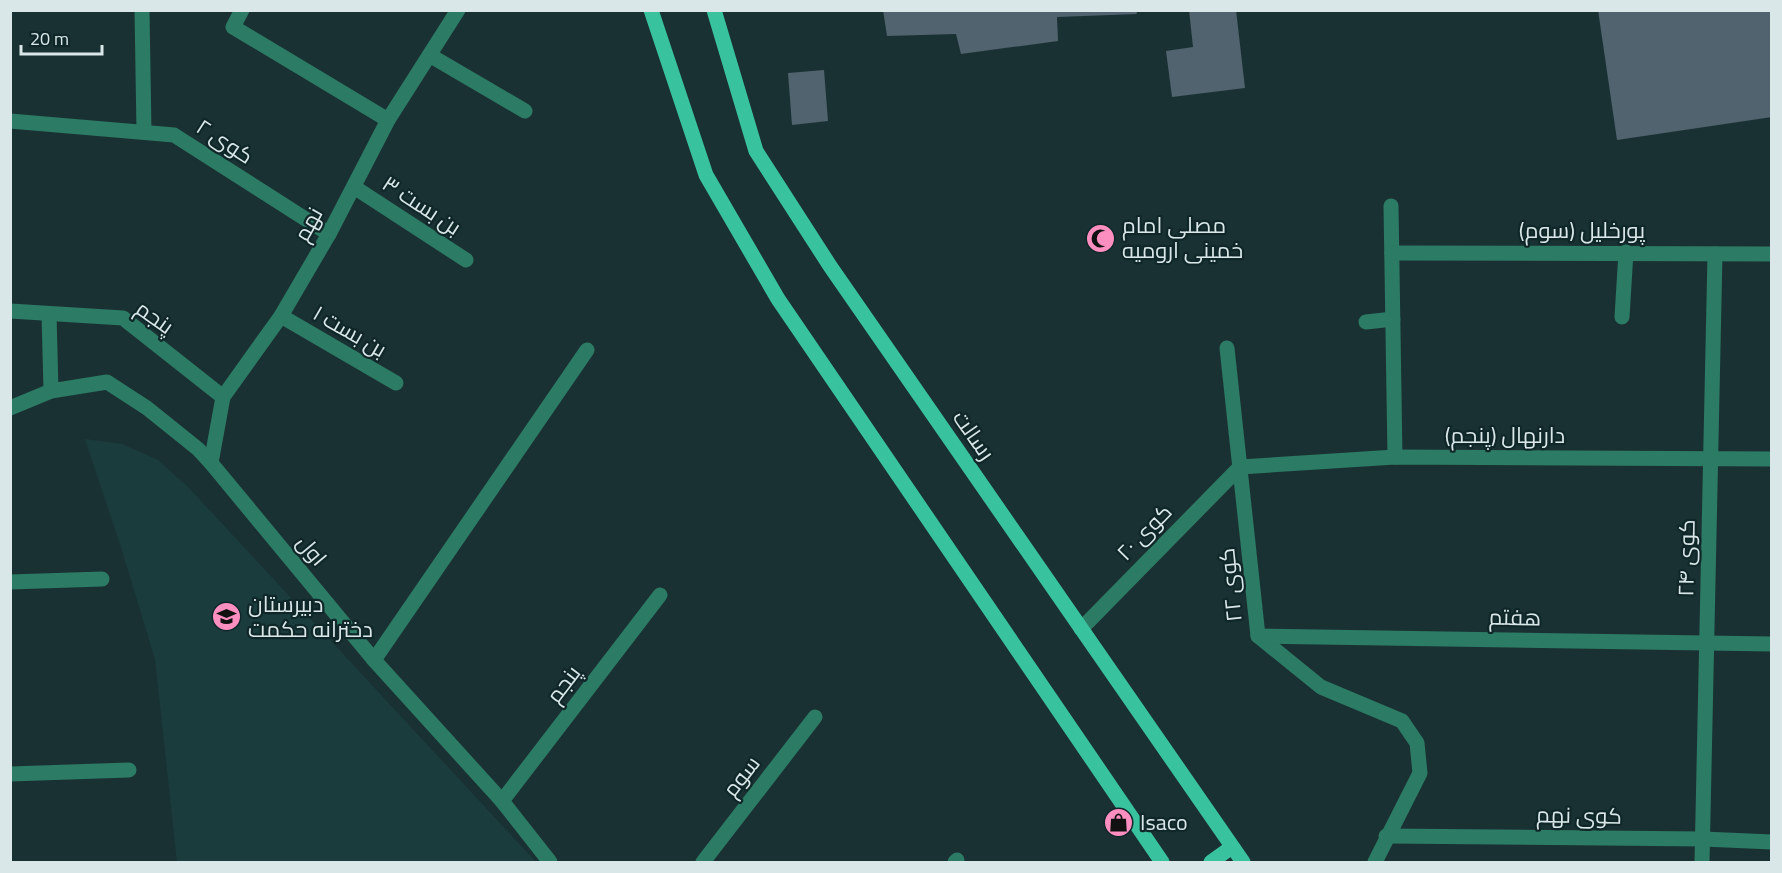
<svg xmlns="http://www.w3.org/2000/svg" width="1782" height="873" font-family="'Titillium Web',Cairo,sans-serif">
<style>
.built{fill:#1a3c3d}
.building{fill:#50636e}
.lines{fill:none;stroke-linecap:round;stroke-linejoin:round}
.minor{stroke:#2c7b64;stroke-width:15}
.major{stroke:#39c29e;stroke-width:15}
.labels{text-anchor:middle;stroke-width:4.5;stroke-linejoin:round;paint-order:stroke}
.street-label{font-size:22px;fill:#d9e7e8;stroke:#102729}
.poi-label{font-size:22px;fill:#d9e7e8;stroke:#102729;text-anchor:start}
</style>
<rect width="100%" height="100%" fill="#1a3133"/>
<!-- built -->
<path class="built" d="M85,439l37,5 36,16 31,28 347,374h-359l-22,-203 -35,-115z"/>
<!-- building -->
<g class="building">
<path d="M883,10h253l1,4 -80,3 1,24 -97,13 -5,-20 -69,2z"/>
<path d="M1189,10h47l9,78 -73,9 -6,-46 27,-4z"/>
<path d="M1598,10h174v107l-155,23z"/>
<path d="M824,70l4,51 -36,4 -4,-52z"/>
</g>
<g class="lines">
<!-- minor -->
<g class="minor">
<path d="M142,10l2,122"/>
<path d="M242,10l-9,17 155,93"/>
<path d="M431,56l94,55"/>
<path d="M10,121l164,14 155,99"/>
<path d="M354,187l112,73"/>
<path d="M1391,206l4,251"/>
<path d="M1392,253l380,1"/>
<path d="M10,311l113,7 100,79"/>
<path d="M49,314l2,77"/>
<path d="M281,316l115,67"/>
<path d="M1622,317l4,-65"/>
<path d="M1366,322l27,-3"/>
<path d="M1227,348l31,288 63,51 81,34 15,22 3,30 -45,89"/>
<path d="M10,408l41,-17 56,-9 40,26 51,41 13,14 163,197 128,141 48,61"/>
<path d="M211,463l12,-66 58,-81 48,-82 59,-114 70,-110"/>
<path d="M1240,467l155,-10 377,2"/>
<path d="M10,582l92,-3"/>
<path d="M1081,629l159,-162"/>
<path d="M1258,636l514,8"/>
<path d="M374,660l213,-310"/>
<path d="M10,774l119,-4"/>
<path d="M502,801l158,-206"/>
<path d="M1386,836l317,3 69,3"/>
<path d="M703,862l112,-145"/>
<path d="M955,862l2,-2"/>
<path d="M1702,862l13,-608"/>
</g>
<!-- major -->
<g class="major">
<path d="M651,10l55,165 72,124 384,563"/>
<path d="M714,10l42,141 74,115 413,596"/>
<path d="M1211,862l21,-15"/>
</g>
</g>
<!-- icons -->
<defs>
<symbol id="mosque-disc" viewBox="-11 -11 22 22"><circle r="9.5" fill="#fd8ec0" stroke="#102729"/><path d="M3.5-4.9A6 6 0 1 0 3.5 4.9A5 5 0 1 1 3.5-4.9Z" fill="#111"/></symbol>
<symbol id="school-disc" viewBox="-11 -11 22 22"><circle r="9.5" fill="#fd8ec0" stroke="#102729"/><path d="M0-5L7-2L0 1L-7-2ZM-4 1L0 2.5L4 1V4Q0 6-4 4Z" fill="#111"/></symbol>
<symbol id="shop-disc" viewBox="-11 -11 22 22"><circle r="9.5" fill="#fd8ec0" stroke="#102729"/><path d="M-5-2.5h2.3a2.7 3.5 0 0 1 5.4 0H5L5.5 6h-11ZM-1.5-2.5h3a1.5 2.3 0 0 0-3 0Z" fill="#111"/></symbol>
</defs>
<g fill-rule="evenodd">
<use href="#mosque-disc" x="1084" y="222" width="33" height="33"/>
<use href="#school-disc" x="210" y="600" width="33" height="33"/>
<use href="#shop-disc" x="1102" y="806" width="33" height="33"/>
</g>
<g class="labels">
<!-- street labels -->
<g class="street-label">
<text transform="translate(225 141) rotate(33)" y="8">کوی ۲</text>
<text transform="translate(422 205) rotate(33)" y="8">بن بست ۳</text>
<text transform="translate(308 224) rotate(-61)" y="8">نهم</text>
<text x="1582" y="238">پورخلیل (سوم)</text>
<text transform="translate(155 317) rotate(35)" y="8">پنجم</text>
<text transform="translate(350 331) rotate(30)" y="8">بن بست ۱</text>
<text transform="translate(974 435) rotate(55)" y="8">رسالت</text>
<text x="1505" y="443">دارنهال (پنجم)</text>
<text transform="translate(1144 532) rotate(-46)" y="8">کوی ۲۰</text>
<text transform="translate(312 550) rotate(50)" y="8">اول</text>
<text transform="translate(1686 558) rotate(-89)" y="8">کوی ۲۴</text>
<text transform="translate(1230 585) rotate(-96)" y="8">کوی ۲۲</text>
<text transform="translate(1515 617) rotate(1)" y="8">هفتم</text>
<text transform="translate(563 684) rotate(-53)" y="8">پنجم</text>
<text transform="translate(741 776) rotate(-52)" y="8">سوم</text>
<text transform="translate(1579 815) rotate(1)" y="8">کوی نهم</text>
</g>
<!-- poi labels -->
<g class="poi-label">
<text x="1122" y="233">مصلی امام<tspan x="1122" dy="25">خمینی ارومیه</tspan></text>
<text x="248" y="612">دبیرستان<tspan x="248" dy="25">دخترانه حکمت</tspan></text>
<text x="1140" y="830">Isaco</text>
</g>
</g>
<!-- border -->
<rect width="1782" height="873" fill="none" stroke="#d9e7e8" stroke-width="24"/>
<!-- scale -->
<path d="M21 45v9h81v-9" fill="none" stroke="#d9e7e8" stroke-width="3"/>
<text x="30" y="45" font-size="18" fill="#d9e7e8" stroke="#102729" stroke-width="4.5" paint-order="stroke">20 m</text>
</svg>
